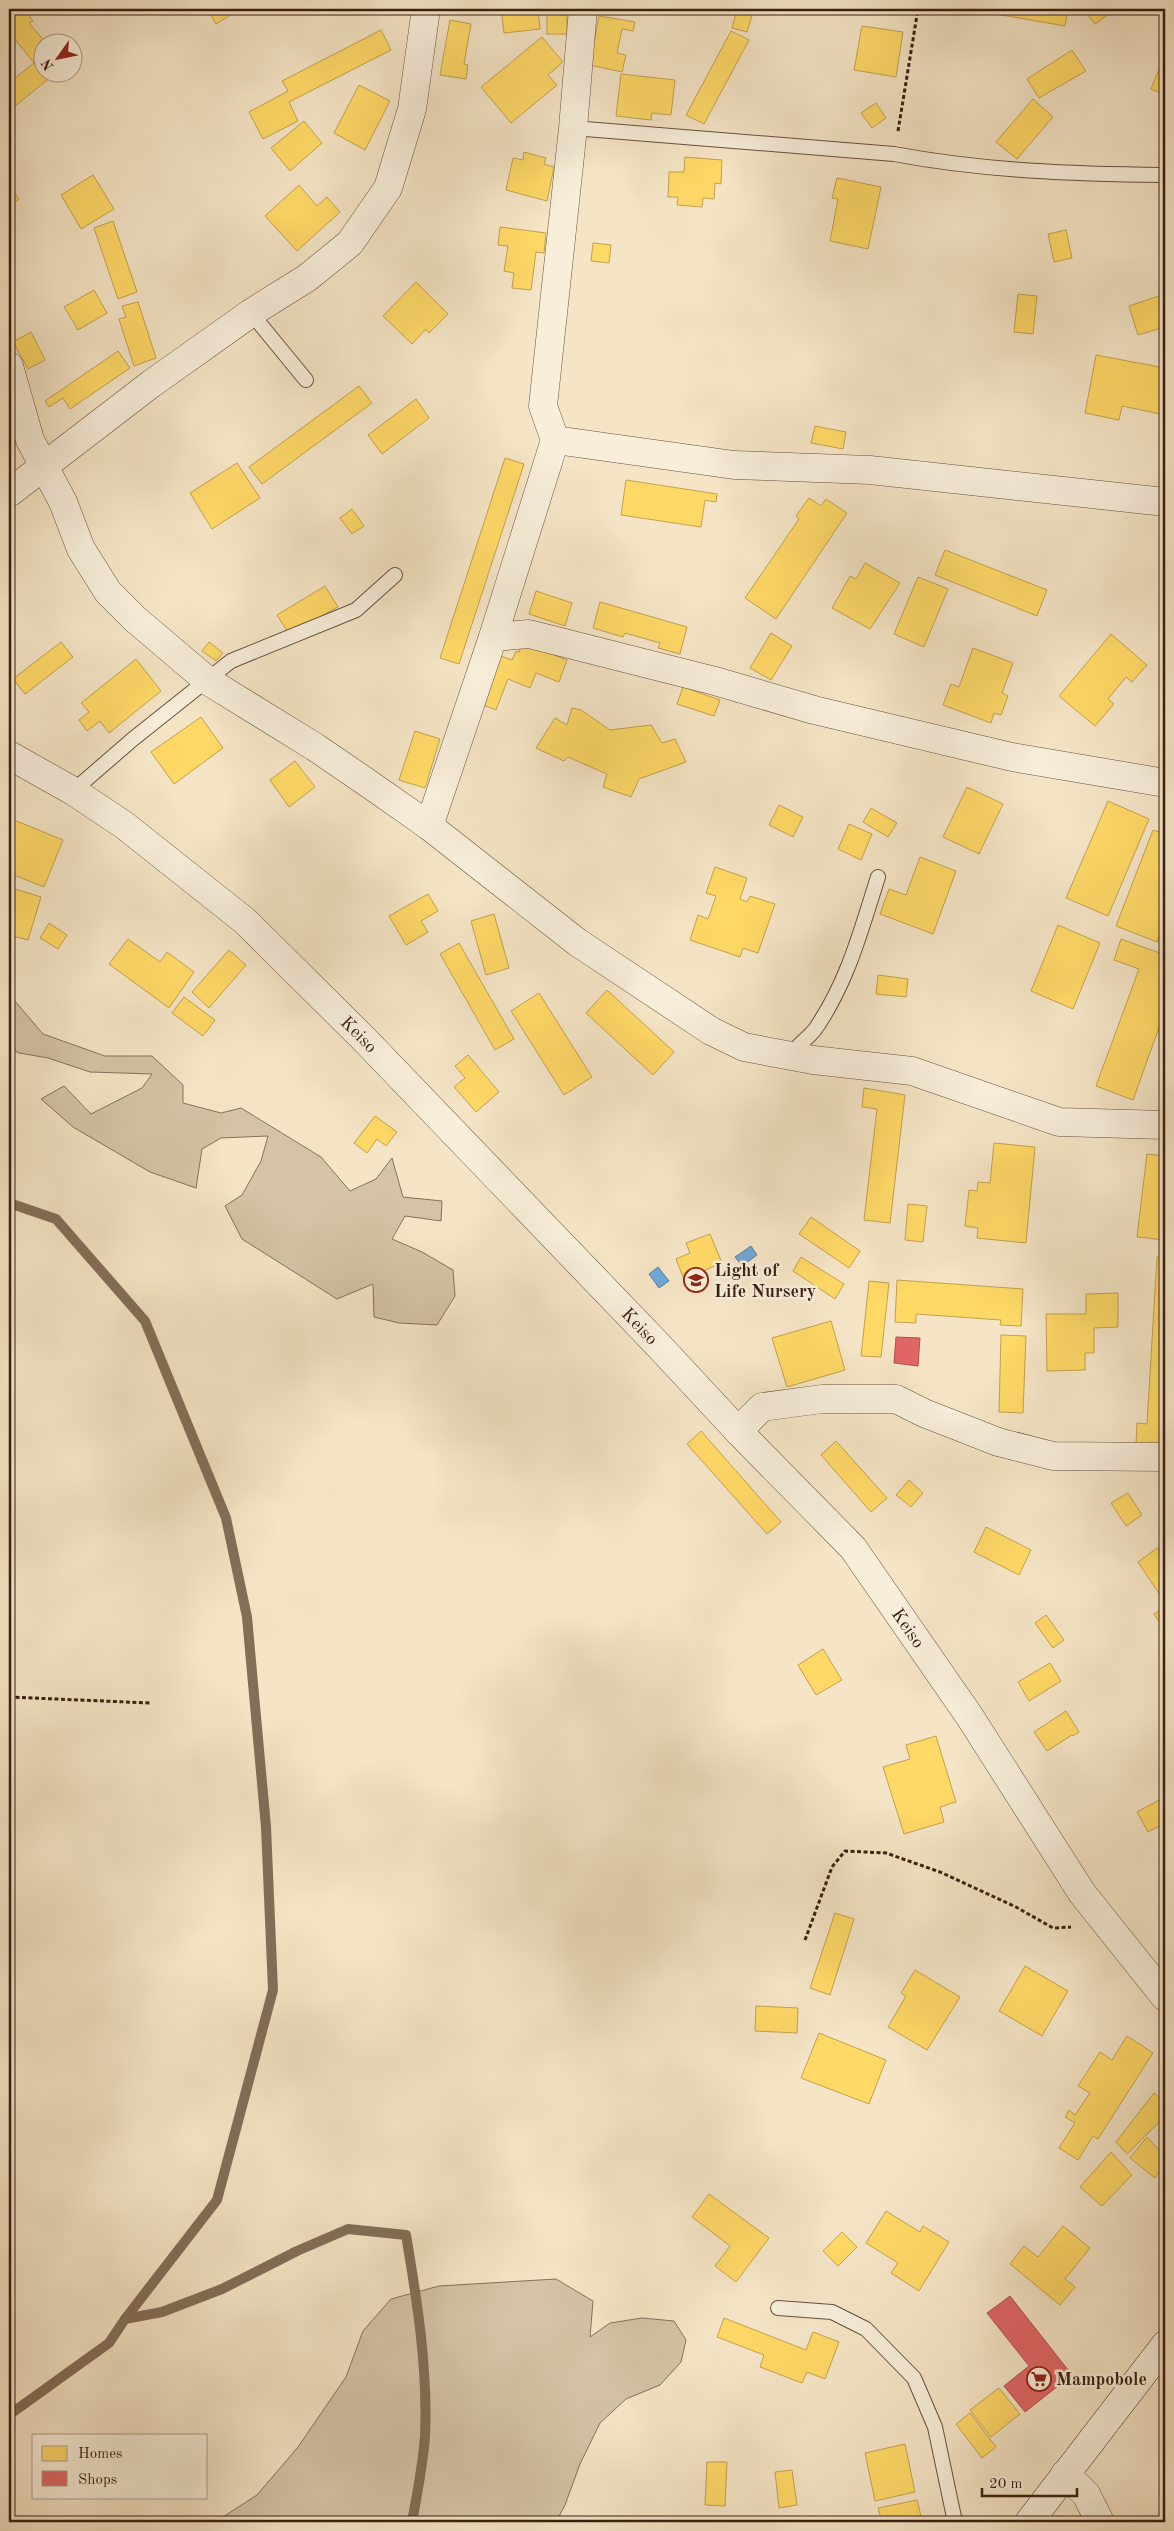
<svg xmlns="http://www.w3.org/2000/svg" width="1174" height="2531" font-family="'Old Standard TT',serif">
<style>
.green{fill:#d5c3a7;stroke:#86715c}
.homes{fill:#ffd966;stroke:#c3a14d}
.shops{fill:#e06666;stroke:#ae514d}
.schools{fill:#6fa8dc;stroke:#5e7f9f}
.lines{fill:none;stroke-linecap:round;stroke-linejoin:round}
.stream{stroke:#836e59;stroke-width:10}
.service-casing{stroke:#67503f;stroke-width:16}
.minor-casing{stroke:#67503f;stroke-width:29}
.tertiary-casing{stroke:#67503f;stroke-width:29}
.secondary-casing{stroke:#381f12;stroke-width:29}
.path{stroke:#381f12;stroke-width:3;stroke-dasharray:4 2.5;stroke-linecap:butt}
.service{stroke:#f8eeda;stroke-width:14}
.minor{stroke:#f8eeda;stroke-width:28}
.tertiary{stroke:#f8eeda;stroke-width:28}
.secondary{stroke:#f8eeda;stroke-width:28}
.labels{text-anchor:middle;stroke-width:5;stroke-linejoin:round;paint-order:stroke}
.street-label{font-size:18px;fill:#381f12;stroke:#f8eeda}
.poi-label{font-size:18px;font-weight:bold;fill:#381f12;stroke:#f8eeda;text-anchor:start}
</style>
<rect width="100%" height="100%" fill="#f5e5c6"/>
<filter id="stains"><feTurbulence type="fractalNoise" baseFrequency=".004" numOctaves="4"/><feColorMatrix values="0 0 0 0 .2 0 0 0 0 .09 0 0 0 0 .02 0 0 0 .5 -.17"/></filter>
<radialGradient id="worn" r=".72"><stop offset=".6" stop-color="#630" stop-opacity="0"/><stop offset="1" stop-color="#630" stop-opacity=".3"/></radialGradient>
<!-- green -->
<g class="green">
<path d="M9,988l5,12 29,34 62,22h47l31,29v18l38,10 20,-5 80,49 29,34 26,-12 16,-21 11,39 39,4 -1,20 -36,-5 -13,23 30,13 31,18 2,26 -18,29 -38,-2 -25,-6 -1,-33 -36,15 -95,-60 -17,-33 17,-11 19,-34 7,-25 -47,2 -19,11 -6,39 -46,-16 -77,-45 -32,-28 23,-13 27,28 51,-26 10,-14 -62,-2 -42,-14 -29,-5 -10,-5z"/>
<path d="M556,2279l37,22 -3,36 20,-14 32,-5 32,3 12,19 -5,22 -21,23 -34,14 -26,24 -20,41 -15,41 -9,17h-341l42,-27 41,-48 48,-70 17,-46 28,-32 48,-13z"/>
</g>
<!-- homes -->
<g class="homes">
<path d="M9,9h15l9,12 -4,2 16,19h-3v30h15l-48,39v-28l25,-20 -25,-31z"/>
<path d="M207,9h33l-24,15z"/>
<path d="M501,9h37l2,20 -36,4z"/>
<rect x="547" y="9" width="20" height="25"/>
<path d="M737,9h17l-7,23 -15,-4z"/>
<path d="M967,9h101l-3,17z"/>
<path d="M1083,9h33l-21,15z"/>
<path d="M599,16l36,6 -2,9 -11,-2 -5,24 9,2 -4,17 -32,-7z"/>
<path d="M450,20l21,4 -7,40 4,1 -2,14 -26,-4z"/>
<path d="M862,26l41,6 -7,45 -42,-7z"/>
<path d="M381,30l10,20 -102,52 9,19 -35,18 -14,-27 39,-21 -6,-10z"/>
<path d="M731,31l18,9 -45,84 -18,-9z"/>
<path d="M542,37l21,25 -15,13 9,10 -46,38 -30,-36z"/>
<path d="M1072,50l14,21 -47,27 -12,-19z"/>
<path d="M1165,54v41l-14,-6z"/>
<path d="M621,74l54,6 -4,35 -19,-2 -1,7 -35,-4z"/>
<path d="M359,85l31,16 -25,49 -31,-17z"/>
<path d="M1033,99l20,18 -36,42 -21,-17z"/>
<path d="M876,103l10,15 -14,10 -11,-15z"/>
<path d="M304,121l18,22 -32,28 -19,-23z"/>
<path d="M524,152l22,6 -2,6 10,3 -7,34 -41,-11 7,-32 10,2z"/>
<path d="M685,157l37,3 -1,24 -6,-1 -1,16 -11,-1 -1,9 -25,-2 1,-8h-10l1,-25h15z"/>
<path d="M93,175l21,34 -33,20 -20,-34z"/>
<path d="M837,178l44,9 -13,62 -38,-8 8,-42 -6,-1z"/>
<path d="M9,185l10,14 -10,7z"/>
<path d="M299,185l18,21 10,-9 13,15 -43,39 -32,-35z"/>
<path d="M113,221l24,71 -19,7 -24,-71z"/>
<path d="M500,227l46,6 -2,20 -8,-1 -5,38 -19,-2 2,-15 -10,-2 4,-25 -10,-1z"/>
<path d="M1066,230l6,28 -18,4 -6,-28z"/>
<path d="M593,243l18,2 -2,18 -18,-2z"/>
<path d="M1165,278v49l-27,8 -9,-29 36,-12 -4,-15z"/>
<path d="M416,282l32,32 -19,19 -3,-4 -14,15 -29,-28z"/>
<path d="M94,290l13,23 -29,17 -14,-23z"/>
<path d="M1018,294l19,2 -4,38 -19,-2z"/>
<path d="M138,302l18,56 -22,8 -15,-47 7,-2 -4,-11z"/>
<path d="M31,332l14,28 -17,9 -15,-27z"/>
<path d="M118,351l12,17 -60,41 -7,-11 -14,9 -4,-6z"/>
<path d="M1096,355l69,13v47l-43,-9 -3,14 -34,-7z"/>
<path d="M359,386l13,17 -110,81 -13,-17z"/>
<path d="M416,399l13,19 -47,36 -14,-19z"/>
<path d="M815,426l31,6 -3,17 -32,-6z"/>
<path d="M505,458l19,6 -65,200 -19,-6z"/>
<path d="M237,463l23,35 -48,31 -22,-36z"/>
<path d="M626,480l91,14 -1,8 -11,-2 -4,27 -80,-12z"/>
<path d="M809,498l12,8 5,-7 21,14 -71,106 -31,-21 54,-79 -3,-3z"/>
<path d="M352,509l12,17 -12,8 -12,-16z"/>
<path d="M945,550l102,40 -10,26 -102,-41z"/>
<path d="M865,563l35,20 -30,46 -38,-21 18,-32 6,3z"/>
<path d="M918,577l30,12 -24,58 -30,-13z"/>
<path d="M325,586l13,21 -49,27 -12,-19z"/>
<path d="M536,591l36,12 -7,23 -36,-12z"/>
<path d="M600,602l87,25 -7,27 -22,-6 2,-5 -35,-10 -2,4 -30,-9z"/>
<path d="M771,633l21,13 -21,34 -21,-12z"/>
<path d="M1111,634l36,31 -15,17 -6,-5 -18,22 6,5 -19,22 -36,-30z"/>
<path d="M61,642l12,15 -48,37 -12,-15z"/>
<path d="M209,642l14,11 -7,8 -14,-10z"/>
<path d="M523,643l44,17 -8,22 -23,-9 -6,15 -22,-9 -12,31 -16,-6 18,-49 14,5 4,-9 3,1z"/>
<path d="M973,648l40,15 -11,30 6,3 -7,19 -7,-2 -3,10 -48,-18 8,-21 8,3z"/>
<path d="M136,659l25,32 -52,42 -9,-12 -13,10 -8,-11 10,-8 -8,-9z"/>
<path d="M683,687l37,13 -6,16 -37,-12z"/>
<path d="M572,708l9,2 29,20 41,-5 11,18 13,-4 11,23 -47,17 -8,18 -28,-10 4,-13 -39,-17 -4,4 -28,-13 19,-30 12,7z"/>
<path d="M201,717l22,31 -49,36 -23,-32z"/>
<path d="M415,731l25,8 -15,49 -26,-8z"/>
<path d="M295,761l20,26 -26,20 -19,-27z"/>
<path d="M967,787l36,17 -24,50 -36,-17z"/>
<path d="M1108,801l41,18 -41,97 -42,-18z"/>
<path d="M779,805l24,12 -10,20 -24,-12z"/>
<path d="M871,808l26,15 -9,14 -25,-15z"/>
<path d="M9,818l54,22 -19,47 -35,-14z"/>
<path d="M849,824l23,10 -11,26 -23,-11z"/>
<path d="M1153,830l12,4v88l-8,20 -41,-16z"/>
<path d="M920,857l36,14 -23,63 -53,-20 9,-25 17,6z"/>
<path d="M715,867l32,11 -7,21 7,3 3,-6 25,8 -17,49 -15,-5 -3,9 -50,-17 8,-25 10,4 8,-23 -10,-3z"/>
<path d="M9,887l32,10 -13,43 -19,-5z"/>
<path d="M428,894l10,17 -17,10 7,11 -22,13 -17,-29z"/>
<path d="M494,914l15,54 -23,7 -15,-54z"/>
<path d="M49,923l18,12 -9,14 -18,-11z"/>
<path d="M1058,925l42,18 -27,66 -42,-18z"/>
<path d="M128,939l32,23 7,-10 27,20 -25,36 -60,-44z"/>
<path d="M1121,939l44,16v56l-32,89 -37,-14 43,-117 -25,-9z"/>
<path d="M459,943l55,96 -19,11 -55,-96z"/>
<path d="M229,950l17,15 -37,43 -17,-16z"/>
<path d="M878,975l30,4 -2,18 -30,-3z"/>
<path d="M607,990l67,62 -21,23 -67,-62z"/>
<path d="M539,993l53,84 -28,18 -53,-84z"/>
<path d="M184,997l31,23 -12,16 -31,-23z"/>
<path d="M468,1055l31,37 -23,20 -22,-25 11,-9 -10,-12z"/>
<path d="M864,1088l41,7 -15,128 -26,-3 13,-111 -15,-2z"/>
<path d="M375,1116l22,16 -11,14 -9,-7 -10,14 -13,-10z"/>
<path d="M994,1143l41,4 -9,96 -49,-5 1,-10 -13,-2 4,-36 8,1 1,-9 12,1z"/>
<path d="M1147,1154l18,2v84l-28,-3z"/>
<path d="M908,1204l19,2 -4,36 -18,-2z"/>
<path d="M811,1217l49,34 -11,17 -50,-34z"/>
<path d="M710,1234l12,29 -38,16 -8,-20 14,-6 -4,-10z"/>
<path d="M801,1257l43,27 -9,15 -42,-28z"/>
<path d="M1157,1257l8,1v188l-29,-2 1,-21 10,1z"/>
<path d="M897,1280l126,9 -2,37 -21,-1 1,-5 -85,-6v9l-21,-1z"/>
<path d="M869,1281l20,2 -8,74 -20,-1z"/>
<path d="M1118,1293v34l-24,1v25h-9v17l-38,1 -1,-57h40v-20z"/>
<path d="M831,1321l14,49 -58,17 -15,-49z"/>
<path d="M1001,1335l25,1 -3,77 -24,-1z"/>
<path d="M701,1431l80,91 -14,12 -80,-90z"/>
<path d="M836,1441l51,57 -16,14 -50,-57z"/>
<path d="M909,1480l14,13 -12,14 -15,-12z"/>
<path d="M1128,1493l14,22 -16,11 -15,-23z"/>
<path d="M986,1527l45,23 -12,25 -45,-23z"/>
<path d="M1157,1548l8,12v31l-5,4 -22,-33z"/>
<path d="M1165,1607v20l-2,1 -9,-14z"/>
<path d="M1046,1615l18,25 -11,8 -18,-25z"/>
<path d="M823,1649l19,31 -26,15 -18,-30z"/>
<path d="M1050,1663l11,18 -32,20 -11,-19z"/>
<path d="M1066,1711l13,21 -6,4 -1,-1 -25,16 -13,-19z"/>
<path d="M936,1736l20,66 -16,5 4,15 -40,12 -21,-67 27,-8 -4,-14z"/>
<path d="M1165,1797v26l-17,9 -11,-20z"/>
<path d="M835,1913l19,6 -24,76 -20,-7z"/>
<path d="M1025,1966l43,25 -26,45 -43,-25z"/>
<path d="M915,1970l45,27 -33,53 -39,-23 18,-31 -5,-3z"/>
<path d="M756,2006l42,2 -1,25 -42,-2z"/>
<path d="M819,2033l67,27 -17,44 -68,-26z"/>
<path d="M1127,2036l26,17 -55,86 -5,-3 -15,24 -19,-12 16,-25 -10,-6 4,-7 6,5 15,-22 -12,-7 22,-34 12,8z"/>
<path d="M1154,2093l11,10v13l-38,38 -11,-12z"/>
<path d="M1147,2137l18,20v6l-10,15 -25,-20z"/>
<path d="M1111,2152l21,23 -30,31 -22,-19z"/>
<path d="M709,2194l60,44 -33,44 -21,-16 15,-20 -38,-29z"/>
<path d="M886,2211l34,21 3,-6 26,16 -30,49 -28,-18 7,-10 -32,-20z"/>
<path d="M1063,2226l27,22 -25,31 10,8 -15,18 -50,-41 14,-18 14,11z"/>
<path d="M842,2232l15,15 -19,19 -15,-15z"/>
<path d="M724,2318l82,32 7,-18 26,10 -14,37 -18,-7 -5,11 -42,-16 4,-12 -47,-18z"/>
<path d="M999,2388l21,26 -29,23 -21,-27z"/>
<path d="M970,2413l26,34 -14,11 -26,-34z"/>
<path d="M905,2444l10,48 -40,9 -10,-48z"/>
<path d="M707,2462h20l-2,44 -20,-1z"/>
<path d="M792,2470l5,35 -18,3 -4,-36z"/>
<path d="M917,2500l5,20 -40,2 -4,-14z"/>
</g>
<!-- shops -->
<g class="shops">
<path d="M896,1337l24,1 -2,28 -24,-3z"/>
<path d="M1010,2296l62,79 -47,37 -21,-26 25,-20 -42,-53z"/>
</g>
<!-- schools -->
<g class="schools">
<path d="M751,1246l6,9 -15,11 -7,-9z"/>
<path d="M658,1267l11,14 -10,7 -10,-14z"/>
</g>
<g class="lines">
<!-- stream -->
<g class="stream">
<path d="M9,1203l47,16 89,102 81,197 21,99 19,210 7,163 -56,210 -92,119"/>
<path d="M9,2415l100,-72 16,-24 37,-7 60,-23 75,-38 51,-22 58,6c11,65 22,134 19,201 -2,29 -8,58 -13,86"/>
</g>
<defs>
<g id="service">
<path d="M573,128l321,26c90,17 180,20 271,21"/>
<path d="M251,313l55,67"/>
<path d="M73,791l60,-52 98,-78 125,-51 39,-35"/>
<path d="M790,1056c8,-12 19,-18 26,-28 32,-47 45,-98 62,-151"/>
<path d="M778,2308l54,4 34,17 48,49 21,49 20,95"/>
</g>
<g id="minor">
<path d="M9,366l21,74 33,62 18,47 27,43 27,27 73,62 107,66 57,39 57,40 148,116 134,89 33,16 69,13 99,11 147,51 106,3"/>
<path d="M555,440l179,25 136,5 295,32"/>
<path d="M9,493l142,-109 100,-71 56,-35 43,-35 38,-55 24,-79 14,-100"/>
<path d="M493,637l62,-197 -12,-34 30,-278 10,-119"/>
<path d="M429,826l64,-189 36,-3 186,47 99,29 198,47 153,26"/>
<path d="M738,1431l24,-24 60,-8h74l28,14 74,29 55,14 112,1"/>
<path d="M1065,2474l21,20 14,28"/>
</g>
<g id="tertiary">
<path id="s1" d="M9,755l64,36 51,34 121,96 119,118 295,307 79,85 115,117 117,169 112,176 83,104"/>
</g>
<path id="secondary" d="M1029,2522l136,-177"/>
</defs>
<!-- service casing -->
<use href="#service" class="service-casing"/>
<!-- minor casing -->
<use href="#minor" class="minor-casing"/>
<!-- tertiary casing -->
<use href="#tertiary" class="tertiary-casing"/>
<!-- secondary casing -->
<use href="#secondary" class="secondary-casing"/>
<!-- path -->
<g class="path">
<path d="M898,131l20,-122"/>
<path d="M9,1697l141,6"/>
<path d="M805,1940l27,-73 13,-16 41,2 54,19 76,35 37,21 18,-1"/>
</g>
<!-- service -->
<use href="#service" class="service"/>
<!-- minor -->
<use href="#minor" class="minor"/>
<!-- tertiary -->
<use href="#tertiary" class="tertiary"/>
<!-- secondary -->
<use href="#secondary" class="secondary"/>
</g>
<!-- icons -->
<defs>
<symbol id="school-ring" viewBox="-11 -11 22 22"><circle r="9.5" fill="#f8eeda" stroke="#8f2418" stroke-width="1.5"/><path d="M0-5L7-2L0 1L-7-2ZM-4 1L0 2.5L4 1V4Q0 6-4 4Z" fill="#8f2418"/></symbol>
<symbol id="supermarket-ring" viewBox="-11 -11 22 22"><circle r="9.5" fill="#f8eeda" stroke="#8f2418" stroke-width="1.5"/><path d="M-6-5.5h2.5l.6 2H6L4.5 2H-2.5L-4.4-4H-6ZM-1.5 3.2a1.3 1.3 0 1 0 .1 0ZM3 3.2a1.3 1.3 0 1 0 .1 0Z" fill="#8f2418"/></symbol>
</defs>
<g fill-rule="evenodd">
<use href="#school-ring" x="682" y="1266" width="28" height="28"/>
<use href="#supermarket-ring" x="1025" y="2365" width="28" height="28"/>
</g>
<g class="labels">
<!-- street labels -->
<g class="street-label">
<text dy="6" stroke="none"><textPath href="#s1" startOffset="450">Keiso</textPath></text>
<text dy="6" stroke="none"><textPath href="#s1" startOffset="855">Keiso</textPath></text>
<text dy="6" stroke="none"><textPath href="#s1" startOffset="1260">Keiso</textPath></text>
</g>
<!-- poi labels -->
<g class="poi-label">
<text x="714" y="1276">Light of<tspan x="714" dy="21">Life Nursery</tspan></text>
<text x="1056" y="2385">Mampobole</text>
</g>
</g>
<!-- margin -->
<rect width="1174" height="2531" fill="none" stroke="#f5e5c6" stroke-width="30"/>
<rect x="10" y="10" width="1154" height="2511" fill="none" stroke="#381f12" stroke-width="2.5"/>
<rect x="15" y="15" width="1144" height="2501" fill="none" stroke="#381f12"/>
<!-- legend -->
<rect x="32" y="2434" width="175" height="65" fill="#f8eeda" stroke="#ab9b8a"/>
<rect x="42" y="2446" width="25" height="15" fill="#ffd966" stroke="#ab9b8a"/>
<text x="78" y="2458" font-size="15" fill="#381f12">Homes</text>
<rect x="42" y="2471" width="25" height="15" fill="#e06666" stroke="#ab9b8a"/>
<text x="78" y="2484" font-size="15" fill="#381f12">Shops</text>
<!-- north arrow -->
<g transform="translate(58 58) rotate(237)"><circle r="24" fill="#f8eeda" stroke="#ab9b8a"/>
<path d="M0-4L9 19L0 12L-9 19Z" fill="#8f2418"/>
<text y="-8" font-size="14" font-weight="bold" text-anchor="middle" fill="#381f12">N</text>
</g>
<!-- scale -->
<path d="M982 2488v8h95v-8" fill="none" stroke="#381f12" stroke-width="2.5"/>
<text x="989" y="2488" font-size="15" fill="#381f12" stroke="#f8eeda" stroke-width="4" paint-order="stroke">20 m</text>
<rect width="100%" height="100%" filter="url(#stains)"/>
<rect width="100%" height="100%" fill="url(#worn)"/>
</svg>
